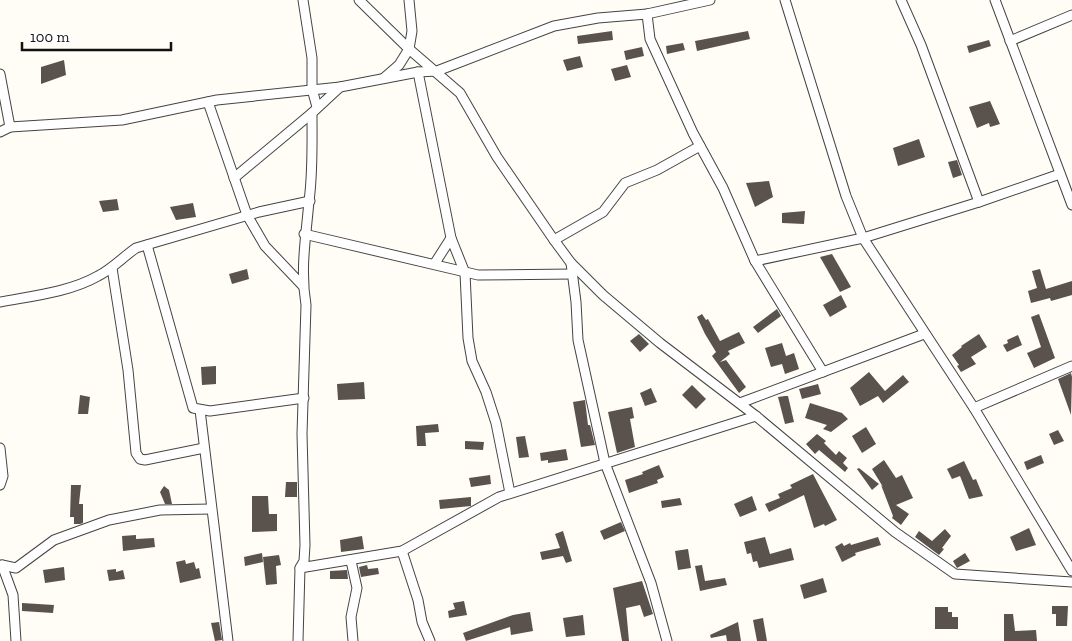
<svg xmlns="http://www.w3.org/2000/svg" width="1072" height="641" font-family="'Zilla Slab',serif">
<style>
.building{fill:#5a524d}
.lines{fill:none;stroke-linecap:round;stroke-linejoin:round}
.street-casing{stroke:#444;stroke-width:11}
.street{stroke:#fff;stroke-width:9}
</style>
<rect width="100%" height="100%" fill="#fffdf5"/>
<!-- building -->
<g class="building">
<path d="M612,31l1,9 -35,4 -1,-8z"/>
<path d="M748,31l2,8 -53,12 -2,-10z"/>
<path d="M989,40l2,6 -22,7 -2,-7z"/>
<path d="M683,43l2,7 -18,4 -1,-8z"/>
<path d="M642,47l2,9 -18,4 -2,-9z"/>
<path d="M580,56l3,11 -16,4 -4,-11z"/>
<path d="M64,60l2,15 -25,9v-17z"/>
<path d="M627,65l4,12 -16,4 -4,-12z"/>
<path d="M990,101l10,23 -10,3 -1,-4 -12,5 -8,-21z"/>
<path d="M919,139l6,18 -27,9 -5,-18z"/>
<path d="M957,160l5,15 -9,3 -5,-16z"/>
<path d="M769,181l4,16 -18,10 -9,-24z"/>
<path d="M117,199l2,11 -16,2 -4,-11z"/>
<path d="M193,203l3,14 -20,3 -6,-13z"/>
<path d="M805,211l-1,13 -22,-1v-10z"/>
<path d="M832,254l19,33 -11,5 -20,-35z"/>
<path d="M247,269l2,10 -17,5 -3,-10z"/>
<path d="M1040,269l6,20 26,-8v14l-21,6 -1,-3 -19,5 -3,-12 9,-3 -5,-17z"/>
<path d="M841,295l6,12 -17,10 -7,-12z"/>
<path d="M777,309l4,7 -23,17 -5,-6z"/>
<path d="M702,314l4,6 2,-1 12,22 19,-9 6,11 -17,8 2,3 -10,8 6,-2 20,27 -7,6 -27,-37 4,-4 -11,-18 -8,-17z"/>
<path d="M1039,314l16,44 -21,10 -7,-15 14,-6 -10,-30z"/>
<path d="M639,334l10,10 -9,8 -10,-11z"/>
<path d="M979,334l8,13 -16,10 5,7 -15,8 -4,-6 2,-1 -7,-10 10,-8 -1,-1z"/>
<path d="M1018,335l4,10 -15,7 -4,-7 5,-2 -1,-3z"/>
<path d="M782,343l4,13 8,-3 5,16 -14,5 -3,-10 -11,3 -6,-19z"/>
<path d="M216,366v18l-14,1 -1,-18z"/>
<path d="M869,372l16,19 18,-16 6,7 -26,21 -5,-7 -18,10 -10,-18z"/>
<path d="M1071,373l1,4 -1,38 -13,-36z"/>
<path d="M364,382l1,17 -27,1 -1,-16z"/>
<path d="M818,384l3,10 -19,5 -3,-10z"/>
<path d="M692,385l14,14 -10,10 -14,-14z"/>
<path d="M651,388l6,14 -12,4 -5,-13z"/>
<path d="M80,395l10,2 -2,17h-10z"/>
<path d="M785,396h3l6,26 -9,2 -7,-27z"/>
<path d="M585,400l3,25h2l5,20 -14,2 -8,-45z"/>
<path d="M810,403l32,10 6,6 -17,13 -8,-3 4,-4 -22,-7z"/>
<path d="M632,407l2,11 -4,1 5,28 -18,6 -9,-41z"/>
<path d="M438,424l1,8 -14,1 1,13h-9l-1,-20z"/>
<path d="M866,427l10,17 -14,9 -10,-17z"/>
<path d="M1058,430l6,11 -10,4 -5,-11z"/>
<path d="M817,434l9,7 -2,2 12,12 3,-4 8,7 -4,5 5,5 -3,4 -26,-22 -4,4 -9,-10z"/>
<path d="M525,436l4,21 -10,1 -3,-21z"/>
<path d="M465,441l19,1 -1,8 -18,-1z"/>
<path d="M566,449l2,11 -20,3v-3l-7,1 -1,-8z"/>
<path d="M1041,455l3,8 -17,7 -3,-8z"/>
<path d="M884,460l12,18 6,-3 11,23 -17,7 13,9 -8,11 -9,-7 1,-2 -12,-31 2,2 -11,-18z"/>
<path d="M964,461l9,19 3,-1 7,17 -14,3 -9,-23 -8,3 -5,-10z"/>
<path d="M659,465l5,12 -7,3 1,3 -29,10 -4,-13 18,-6 -1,-2z"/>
<path d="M859,468l20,16 -7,6 -15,-21z"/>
<path d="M813,474l24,46 -12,6 -1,-2 -10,4 -10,-33 -35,17 -4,-8 15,-6 -2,-4 14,-6 -2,-3z"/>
<path d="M490,475l1,9 -20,3 -2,-9z"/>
<path d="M286,482h11v15h-12z"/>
<path d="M71,485h10l-2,19h4v19l-3,1h-6v-7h-4z"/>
<path d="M164,486l5,4 3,14h-7l-5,-12z"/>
<path d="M252,496h16l1,18h8v17l-25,1z"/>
<path d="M752,496l5,14 -17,7 -6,-13z"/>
<path d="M471,497v9l-31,3 -1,-9z"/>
<path d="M680,498l2,7 -20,3 -1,-7z"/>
<path d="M621,522l4,9 -21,9 -4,-9z"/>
<path d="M1029,528l7,17 -20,6 -6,-14z"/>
<path d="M945,529l6,7 -9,12 2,1 -5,6 -24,-18 4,-6 13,10z"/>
<path d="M563,531l9,30 -6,2 -3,-7 -21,4 -2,-8 20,-4 -5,-14z"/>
<path d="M136,535v4l18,-1 1,9 -32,4 -1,-15z"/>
<path d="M362,536l2,13 -23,3 -1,-12z"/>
<path d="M765,537l5,17 21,-6 3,12 -35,8 -2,-7 -4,1 -2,-9 -4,1 -3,-12z"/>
<path d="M878,537l3,8 -26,8 1,2 -14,7 -7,-15 7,-4 2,3 6,-3 1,2z"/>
<path d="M688,549l3,19 -13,2 -3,-19z"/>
<path d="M262,553l1,9 -18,4 -1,-9z"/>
<path d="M965,553l5,8 -13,7 -4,-7z"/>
<path d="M279,555l2,10 -5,1 1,18 -11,1 -3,-28z"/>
<path d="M185,560l1,4 8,-2 2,7 3,-1 2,10 -21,5 -4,-21z"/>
<path d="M367,565l1,4 10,-1 1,6 -18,3 -2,-10z"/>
<path d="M702,565l3,16 20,-3 2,7 -27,6 -5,-25z"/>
<path d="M64,567l1,13 -20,3 -2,-13z"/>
<path d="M116,569v3l7,-2 2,9 -16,2 -2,-11z"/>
<path d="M347,570l1,9h-18v-8z"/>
<path d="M823,578l4,14 -23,7 -4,-14z"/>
<path d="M642,581l11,33 -9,3 -4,-12 -14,3 3,33h-7l-9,-53z"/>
<path d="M464,601l3,14 -18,3 -1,-7 7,-2 -2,-6z"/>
<path d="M22,603l32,2 -1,8 -31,-2z"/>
<path d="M1052,606h16l-1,20h-11v-12h-4z"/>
<path d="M935,607h13v5h4v5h6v12h-23z"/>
<path d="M530,612l3,19 -22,4 -1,-8 -44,14 -3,-8 50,-18z"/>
<path d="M1004,614h9l2,17 21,-1 1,11h-33z"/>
<path d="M583,615l2,20 -19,2 -3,-19z"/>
<path d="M763,618l4,23h-10l-4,-21z"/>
<path d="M219,622l3,18 -7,1 -4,-18z"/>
<path d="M738,622l3,19h-14l-1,-6 -15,3 -1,-3z"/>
</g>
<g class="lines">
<defs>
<g id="street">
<path d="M303,0l9,58v31l5,18"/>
<path d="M359,0l50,49 -10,16 -15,13"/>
<path d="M409,0l3,31 -3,18 51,44 37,64 57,83 17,23 32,32 57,48 96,73 139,116 60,42 117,8"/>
<path d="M785,0l61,196 17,42 111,170 98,-42"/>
<path d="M901,0l20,45 58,157"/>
<path d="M995,0l77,205"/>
<path d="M647,14l3,25 43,94 30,55 32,73 68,111"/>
<path d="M1010,41l62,-26"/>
<path d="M418,72l33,166 14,35 3,65 4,23 14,31 10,31 14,70"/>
<path d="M0,74l10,53 112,-7 95,-20 123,-13 78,-15 19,-1 117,-45 44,-8 49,-4 63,-14"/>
<path d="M340,87l-28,26c0,29 1,59 -3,88 -3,36 -9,68 -3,104l-4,129 3,111 -1,16 -4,7 102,-17 97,-54 257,-81"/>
<path d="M208,102l39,113 18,31 38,40"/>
<path d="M0,132l10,-5"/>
<path d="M234,178l78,-65"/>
<path d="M304,234l174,41 95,-1"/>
<path d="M554,240l49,-28 22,-29 32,-13 43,-24"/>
<path d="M147,245l46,163 17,3 94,-13"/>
<path d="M755,261l108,-23 116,-36 81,-28"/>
<path d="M435,263l16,-25"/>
<path d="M571,263l5,39 2,38 27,123 46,120 16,58"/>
<path d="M112,268l16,102 8,83 4,6 5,1 59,-12"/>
<path d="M0,302c32,-6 70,-10 98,-26 14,-7 25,-19 38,-28l123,-36 51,-11"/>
<path d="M740,403l184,-69"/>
<path d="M974,408l98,163"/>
<path d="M200,410l28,231"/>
<path d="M0,448l3,28 -3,9"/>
<path d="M402,551l16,49 4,22 8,19"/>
<path d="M351,561l6,27 -6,29 2,24"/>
<path d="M2,565l11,30 3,46"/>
<path d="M0,567l2,-2 14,3 38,-28 55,-20 51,-10 51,-1"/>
<path d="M298,641l2,-73"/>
</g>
</defs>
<!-- street casing -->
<use href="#street" class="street-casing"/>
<!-- street -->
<use href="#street" class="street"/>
</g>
<!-- scale -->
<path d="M22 42v8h149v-8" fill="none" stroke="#111111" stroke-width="2.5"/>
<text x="30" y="42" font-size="15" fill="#111111" stroke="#ffffff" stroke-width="4" paint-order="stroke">100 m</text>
</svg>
